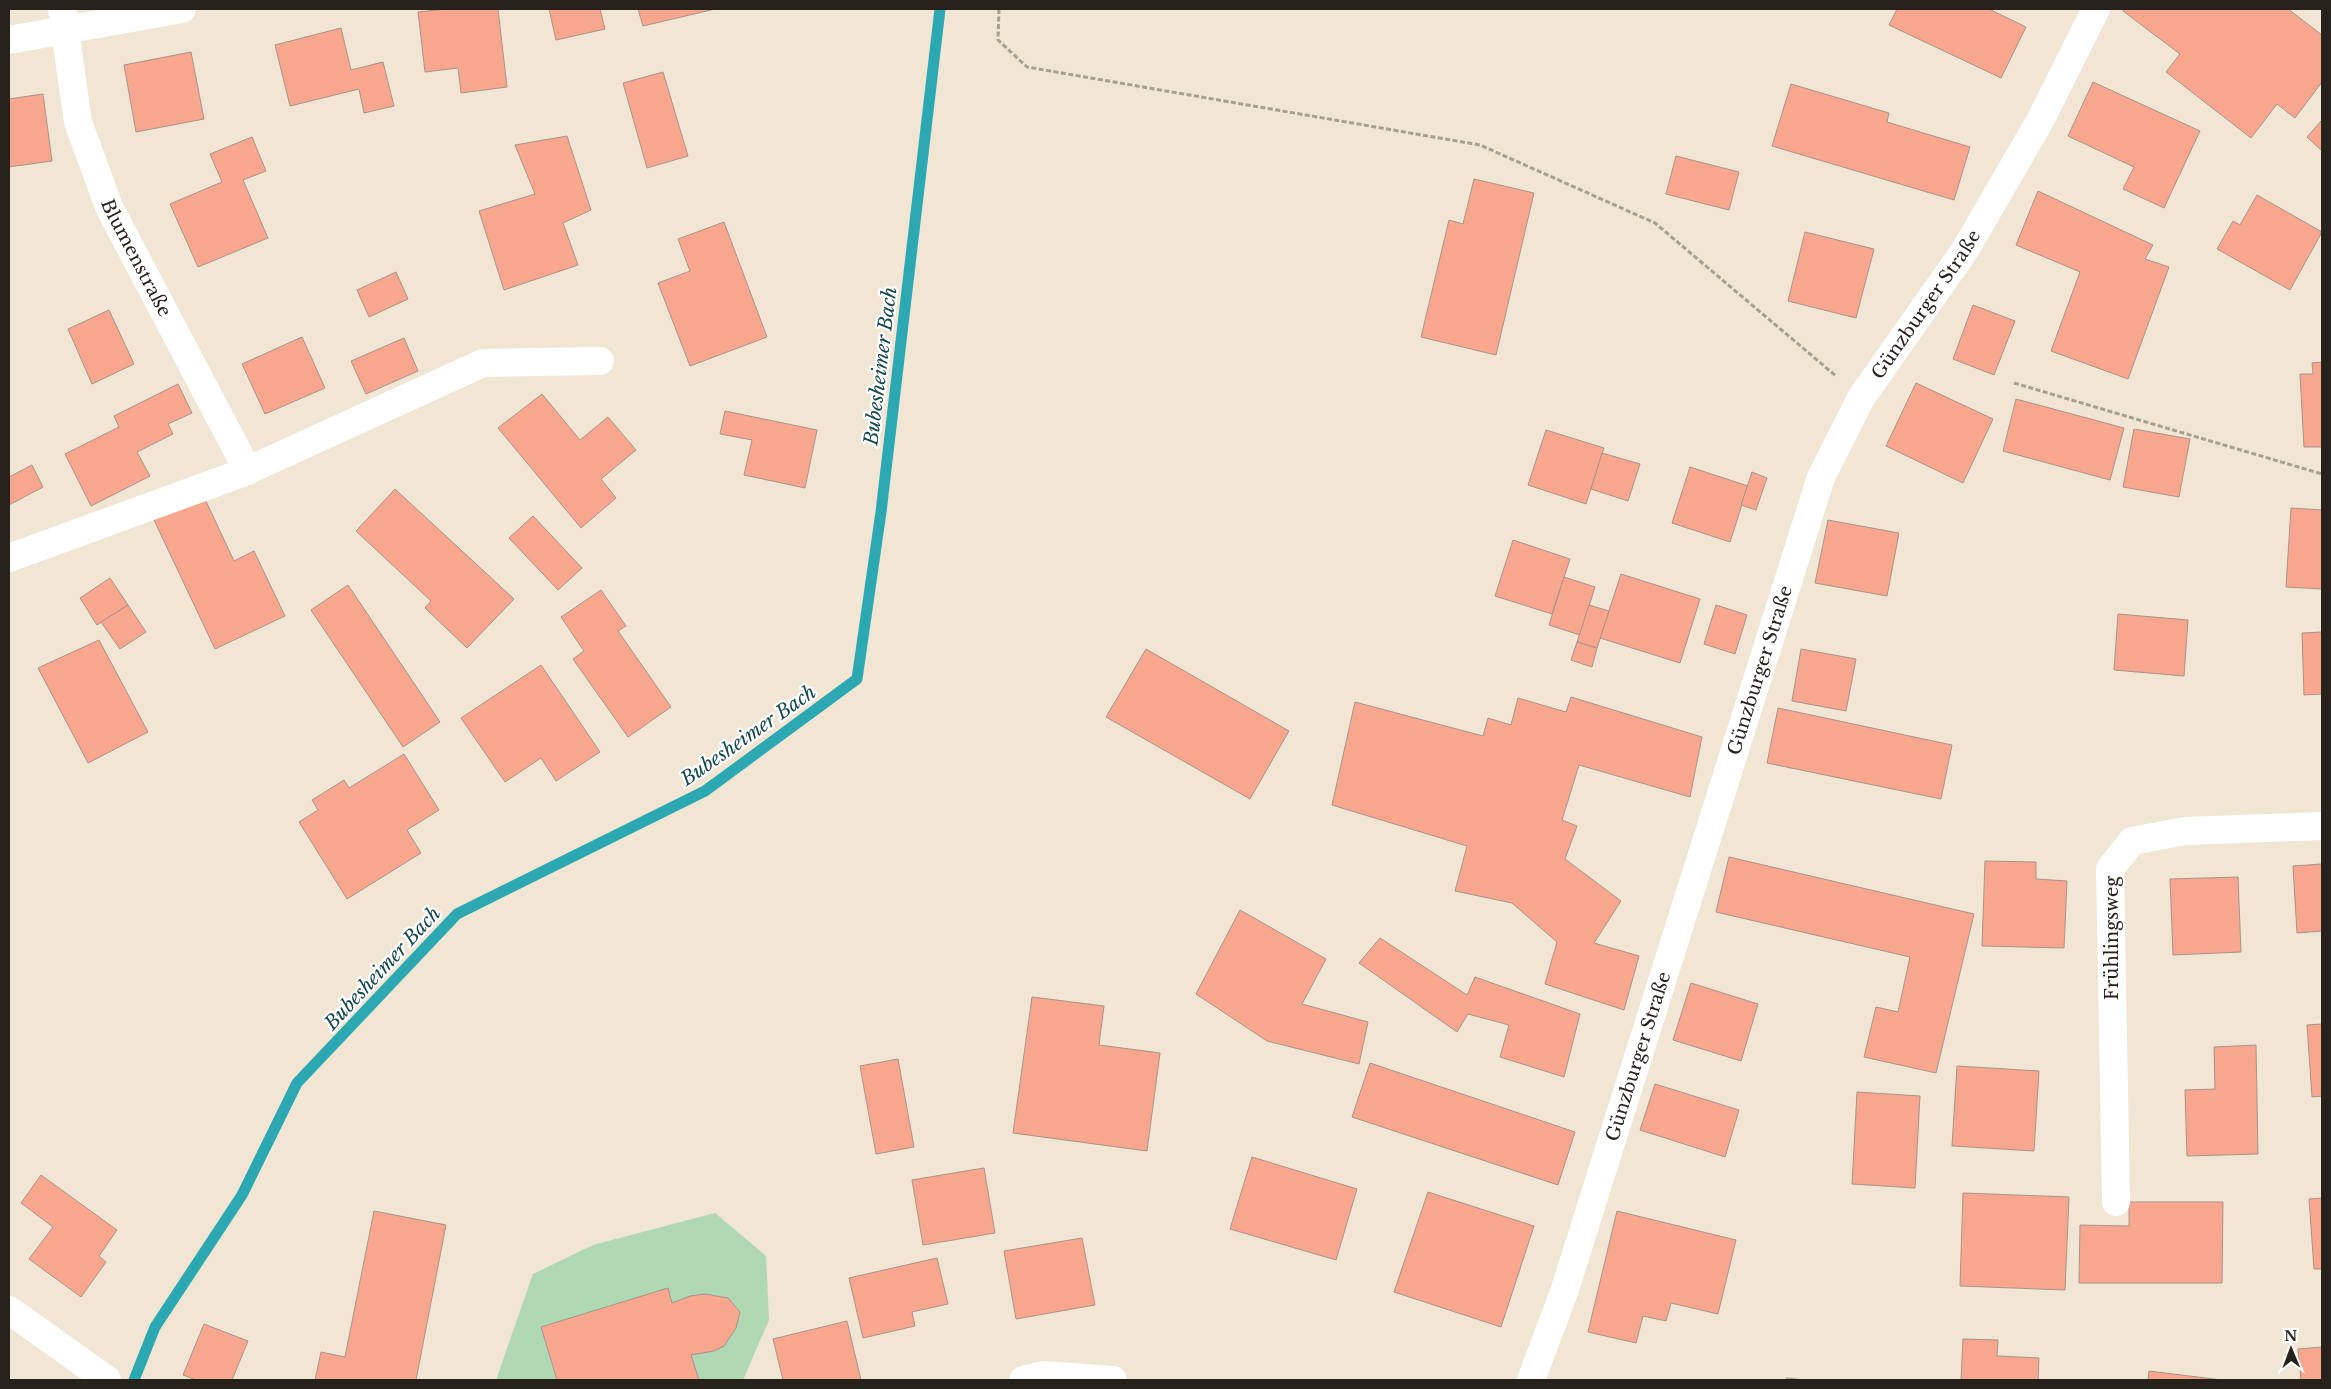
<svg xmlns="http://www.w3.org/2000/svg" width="2331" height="1389" font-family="'Libre Baskerville',serif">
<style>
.green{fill:#afd8b3}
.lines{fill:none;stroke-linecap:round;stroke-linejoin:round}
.stream{stroke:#2ba8b1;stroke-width:11}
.building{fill:#f8a68d;stroke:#a9938d}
.path{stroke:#a89f91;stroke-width:3;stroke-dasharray:5 2.5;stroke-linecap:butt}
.minor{stroke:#fff;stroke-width:28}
.major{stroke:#fff;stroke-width:28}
.labels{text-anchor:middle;stroke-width:4.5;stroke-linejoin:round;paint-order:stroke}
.street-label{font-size:18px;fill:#26211b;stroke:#fff}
.water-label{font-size:19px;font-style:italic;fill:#15494d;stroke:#fff}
</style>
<rect width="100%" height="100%" fill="#f1e5d3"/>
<!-- green -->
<path class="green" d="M715,1213l51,43 3,64 -26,60h-247l37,-106 60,-29z"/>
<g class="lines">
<!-- stream -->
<path class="stream" d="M134,1380l21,-53 87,-132 55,-112 160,-169 248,-123 152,-112 24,-167 59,-503"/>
</g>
<!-- building -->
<g class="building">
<path d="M446,9h52l9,78 -46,6 -3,-25 -33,4 -7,-60z"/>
<path d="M549,9h51l5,20 -49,11z"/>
<path d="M638,9h77l-72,17z"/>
<path d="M1897,9h92l37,18 -25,51 -112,-53z"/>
<path d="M2124,9h164l34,26v47l-27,36 -18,-14 -26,34 -85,-66 14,-18 -57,-43z"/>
<path d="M341,28l10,42 32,-8 11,44 -30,7 -5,-24 -69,17 -15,-61z"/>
<path d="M191,52l13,67 -68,13 -12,-67z"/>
<path d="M663,72l25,84 -41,12 -24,-85z"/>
<path d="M2093,82l107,49 -36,77 -41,-19 11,-22 -66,-31z"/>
<path d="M1791,84l98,29 -2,9 83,25 -16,53 -182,-54z"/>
<path d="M43,94l9,67 -43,6v-68z"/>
<path d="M2322,120v31l-15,-14z"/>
<path d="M567,136l24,74 -28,13 15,42 -74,25 -25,-79 56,-17 -20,-49z"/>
<path d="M252,137l14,34 -23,9 25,58 -70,29 -28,-63 52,-22 -12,-28z"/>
<path d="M1676,156l63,16 -10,38 -63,-16z"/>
<path d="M1474,179l60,14 -38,162 -75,-18 28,-117 14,4z"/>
<path d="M2038,191l115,54 -8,14 24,8 -41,112 -77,-28 29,-79 -64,-27z"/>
<path d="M2257,195l65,37 -32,58 -73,-41 16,-28 7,4z"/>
<path d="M724,222l43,115 -77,29 -32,-83 32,-12 -12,-32z"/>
<path d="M1805,232l69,17 -18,69 -68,-17z"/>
<path d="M396,272l12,27 -39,18 -12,-27z"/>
<path d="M1973,305l42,16 -21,54 -41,-16z"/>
<path d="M109,310l25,54 -42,20 -24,-55z"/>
<path d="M302,337l23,51 -60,26 -23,-50z"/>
<path d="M404,338l14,33 -52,23 -15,-33z"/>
<path d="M2322,362v85h-18l-4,-73h13l-1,-11z"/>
<path d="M1916,383l77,36 -30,64 -77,-37z"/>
<path d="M178,384l14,29 -24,11 5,10 -36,18 13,24 -59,30 -26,-52 54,-27 -5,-11z"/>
<path d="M542,394l38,46 28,-23 28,33 -35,29 15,19 -35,30 -83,-100z"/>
<path d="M2016,399l108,29 -14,52 -107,-29z"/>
<path d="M725,411l92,19 -12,58 -61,-13 8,-35 -32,-6z"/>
<path d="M2134,429l56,10 -11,58 -56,-10z"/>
<path d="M1546,430l58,18 -18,56 -58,-19z"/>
<path d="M1602,453l38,11 -12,37 -37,-12z"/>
<path d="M32,465l11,22 -34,18v-28z"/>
<path d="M1690,467l58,19 -18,56 -58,-19z"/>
<path d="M1752,472l15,6 -11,32 -15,-5z"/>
<path d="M395,489l119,110 -47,49 -42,-40 6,-7 -75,-70z"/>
<path d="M204,497l30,64 20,-10 31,65 -70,33 -61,-129z"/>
<path d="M2291,508l31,2v79l-36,-2z"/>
<path d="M533,516l49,52 -24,22 -49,-52z"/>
<path d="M1828,520l71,13 -12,63 -72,-13z"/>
<path d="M1513,540l57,19 -18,55 -57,-18z"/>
<path d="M1621,574l79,25 -20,64 -80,-25z"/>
<path d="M1564,577l31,10 -15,48 -31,-10z"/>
<path d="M110,578l18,27 -31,20 -17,-27z"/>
<path d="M348,585l92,137 -37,25 -92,-137z"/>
<path d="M601,590l25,36 -8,5 53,76 -43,30 -55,-78 11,-8 -23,-34z"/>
<path d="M128,605l18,27 -26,17 -19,-27z"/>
<path d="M1589,605l20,6 -12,37 -20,-6z"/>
<path d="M1716,605l31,10 -12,39 -31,-10z"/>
<path d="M2118,614l70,6 -4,56 -70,-6z"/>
<path d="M2322,632v62l-18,1 -2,-62z"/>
<path d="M99,640l49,92 -60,31 -50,-95z"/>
<path d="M1577,642l20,6 -5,19 -21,-7z"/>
<path d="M1146,649l143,82 -39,68 -144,-82z"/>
<path d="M1801,649l55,10 -10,52 -54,-10z"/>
<path d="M541,665l59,87 -44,29 -15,-23 -36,24 -44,-64z"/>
<path d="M1571,697l131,40 -12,60 -111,-32 -17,55 15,6 -12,33 56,42 -27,42 45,13 -15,54 -79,-26 12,-42 -45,-39 -57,-12 12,-45 -135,-41 23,-103 128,34 5,-18 23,7 7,-27 48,14z"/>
<path d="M1778,708l174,37 -11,54 -174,-36z"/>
<path d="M404,754l35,56 -32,20 14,23 -74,46 -48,-77 19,-12 -6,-10 32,-20 5,8z"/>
<path d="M1729,857l245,57 -38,159 -72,-16 12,-50 22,5 12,-55 -194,-45z"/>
<path d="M1985,861l51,1v17l31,2 -3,67 -82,-2z"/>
<path d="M2322,864v67l-25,2 -4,-67z"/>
<path d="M2238,877l3,75 -68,3 -3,-76z"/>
<path d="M1240,910l86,49 -24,45 66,18 -9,42 -92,-23 -71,-47z"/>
<path d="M1380,938l87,57 8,-18 105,37 -16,63 -64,-20 9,-32 -41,-11 -11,18 -98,-69z"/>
<path d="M1691,983l67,21 -17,57 -68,-21z"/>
<path d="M1032,997l72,9 -5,39 61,8 -13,98 -134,-18z"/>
<path d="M2322,1024v72l-10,1 -5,-72z"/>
<path d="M2256,1045l2,109 -71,2 -2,-66 30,-1 -1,-42z"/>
<path d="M898,1059l16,88 -38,7 -16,-88z"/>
<path d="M1370,1063l205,69 -17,53 -206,-68z"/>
<path d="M1957,1066l82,5 -5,80 -82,-5z"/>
<path d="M1655,1084l84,26 -14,47 -85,-27z"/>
<path d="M1857,1092l63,4 -5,92 -63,-4z"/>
<path d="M1252,1157l105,32 -21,71 -106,-31z"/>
<path d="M984,1168l11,65 -72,12 -11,-65z"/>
<path d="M41,1175l76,55 -18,26 7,6 -25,35 -52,-38 24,-32 -32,-24z"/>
<path d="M1428,1192l106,34 -33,101 -107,-35z"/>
<path d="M1963,1193l106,4 -4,93 -105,-4z"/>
<path d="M2322,1198v71h-8l-5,-70z"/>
<path d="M2129,1202h94l-1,81h-143l1,-58 49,1z"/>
<path d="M374,1211l72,14 -30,155h-101l6,-28 24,5z"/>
<path d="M1617,1211l119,29 -18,74 -47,-11 -5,18 -23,-5 -7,27 -48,-11z"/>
<path d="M1082,1238l13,67 -79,14 -12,-68z"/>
<path d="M937,1258l11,46 -36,8 3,14 -52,12 -14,-60z"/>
<path d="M668,1288l4,15 18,-7 15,-2 23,4 12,14 -4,16 -12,18 -10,5 -23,4 8,25h-142l-16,-53z"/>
<path d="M847,1321l14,59h-78l-10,-41z"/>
<path d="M204,1324l44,17 -16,39h-36l-13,-5z"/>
<path d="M1963,1339l35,1 -1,16 42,2 -1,22h-77z"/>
<path d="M2322,1347v33h-21l-3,-31z"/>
<path d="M2149,1371l73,9h-74z"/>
<path d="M1786,1378l20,2h-20z"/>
</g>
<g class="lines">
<!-- path -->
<g class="path">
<path d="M999,9l-1,31 29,27 453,78 175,78 181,153"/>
<path d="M2014,383l308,91"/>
</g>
<!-- minor -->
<g class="minor">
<path id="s1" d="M62,9l16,113 31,85 139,264"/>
<path d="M9,40l173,-31"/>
<path d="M9,558l233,-85 241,-110 117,-2"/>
<path d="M2116,1202l-6,-333 22,-28 53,-10 137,-5"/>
<path d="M9,1310l98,70"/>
<path d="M1023,1380l20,-5 70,5"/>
</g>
<!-- major -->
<path class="major" id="s2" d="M1531,1380l33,-88 257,-815 40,-79 104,-148 76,-131 55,-110"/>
</g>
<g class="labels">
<!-- street labels -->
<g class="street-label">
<text dy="6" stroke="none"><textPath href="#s1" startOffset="262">Blumenstraße</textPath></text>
<text dy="6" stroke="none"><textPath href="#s2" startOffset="1151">Günzburger Straße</textPath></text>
<text dy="6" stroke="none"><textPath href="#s2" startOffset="746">Günzburger Straße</textPath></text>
<text transform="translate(2112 938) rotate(-90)" y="6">Frühlingsweg</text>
<text dy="6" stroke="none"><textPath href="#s2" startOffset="341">Günzburger Straße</textPath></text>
</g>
<!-- water labels -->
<g class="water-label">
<text transform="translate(880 366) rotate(-83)" y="7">Bubesheimer Bach</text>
<text transform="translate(748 735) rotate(-35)" y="7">Bubesheimer Bach</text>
<text transform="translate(382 968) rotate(-47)" y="7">Bubesheimer Bach</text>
</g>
</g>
<!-- border -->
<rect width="2331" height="1389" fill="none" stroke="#26211b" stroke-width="20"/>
<!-- north arrow -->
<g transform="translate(2291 1349) rotate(359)" stroke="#ffffff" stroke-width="4" paint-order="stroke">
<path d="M0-4L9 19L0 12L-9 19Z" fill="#26211b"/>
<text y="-8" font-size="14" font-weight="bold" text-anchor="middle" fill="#26211b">N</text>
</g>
</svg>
